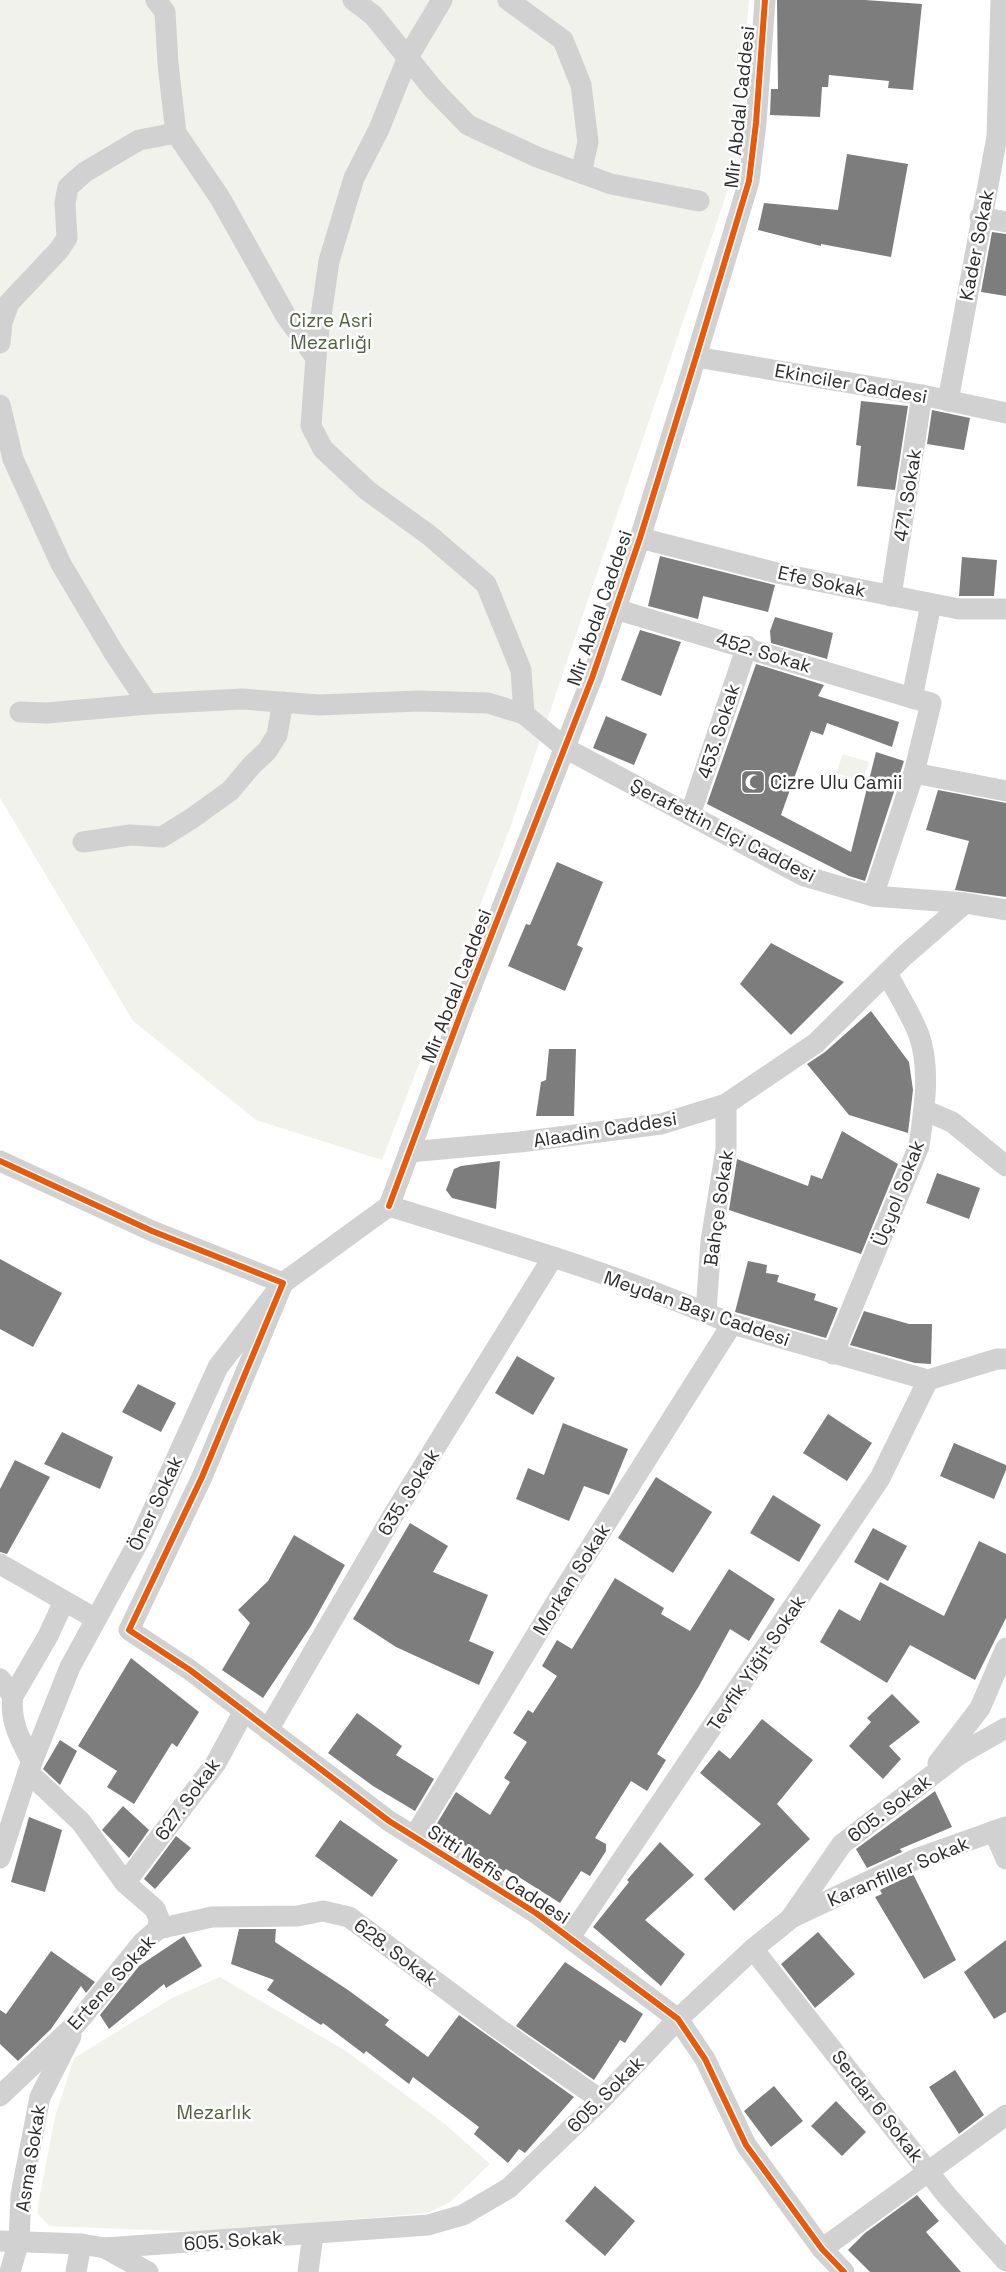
<svg xmlns="http://www.w3.org/2000/svg" width="1006" height="2272" font-family="'Space Grotesk',sans-serif">
<style>
.green{fill:#f0f2eb}
.building{fill:#7d7d7d}
.lines{fill:none;stroke-linecap:round;stroke-linejoin:round}
.minor{stroke:#d1d1d1;stroke-width:21}
.cycleway-casing{stroke:#fff;stroke-width:9}
.cycleway{stroke:#e8590c;stroke-width:6}
.labels{text-anchor:middle;stroke-width:5;stroke-linejoin:round;paint-order:stroke}
.street-label{font-size:19px;fill:#2c2c2c;stroke:#fff}
.park-label{font-size:19px;fill:#51623e;stroke:#fff}
.poi-label{font-size:19px;fill:#2c2c2c;stroke:#fff;text-anchor:start}
</style>
<rect width="100%" height="100%" fill="#fff"/>
<!-- green -->
<g class="green">
<path d="M0,0h749l-14,169 -225,659 -128,332 -126,-40 -123,-99 -133,-223z"/>
<path d="M843,754l26,8 -6,19 -27,-8z"/>
<path d="M220,1977l126,74 99,73 45,40 -41,39 -22,10 -223,19 -155,-6 -11,-12v-9l17,-88 19,-59 98,-60z"/>
</g>
<!-- building -->
<g class="building">
<path d="M777,0h88l57,4 -9,86 -25,-2 1,-7 -60,-6 -1,12h-6l-2,30 -50,-2 1,-26h7z"/>
<path d="M847,154l61,10 -17,93 -70,-13v2l-63,-16 6,-27 74,7z"/>
<path d="M992,232l14,2v62l-25,-4z"/>
<path d="M861,401l47,5 -13,84 -38,-4 4,-40 -5,-1z"/>
<path d="M932,410l38,8 -6,32 -37,-6z"/>
<path d="M660,556l115,29 -7,27 -65,-16 -5,23 -50,-13z"/>
<path d="M962,557l35,3 -3,36h-35z"/>
<path d="M775,617l58,16 -6,26 -56,-16 -1,-12z"/>
<path d="M640,630l41,12 -20,54 -40,-16z"/>
<path d="M756,664l68,21 -6,11 81,26 -7,25 -65,-24 -4,12 -12,-4 -30,84 70,37 25,-100 28,9 -39,120 -16,-5 -142,-72z"/>
<path d="M606,716l41,18 -13,31 -41,-17z"/>
<path d="M938,790l68,13v94l-51,-7 14,-49 -43,-11z"/>
<path d="M557,862l46,20 -26,63 6,3 -18,43 -57,-25 18,-42 4,1z"/>
<path d="M771,943l73,39 -53,53 -51,-51z"/>
<path d="M871,1011l38,51 4,28 -5,43 -59,-18 -42,-51 18,-12z"/>
<path d="M549,1049h27l-2,67h-38l5,-34 5,-2z"/>
<path d="M842,1131l56,33 -37,90 -132,-44 8,-51 71,27 3,-11 11,4z"/>
<path d="M500,1161l-4,48 -44,-11 -6,-8 8,-21 7,-3z"/>
<path d="M937,1173l43,15 -11,31 -43,-16z"/>
<path d="M0,1259l62,34 -29,54 -33,-18z"/>
<path d="M748,1261l19,4 -1,8 13,2 -2,7 39,12 -2,6 24,8 -12,30 -91,-26z"/>
<path d="M864,1311l45,13h23l-1,40 -16,-1 -65,-18z"/>
<path d="M517,1356l38,22 -22,37 -38,-22z"/>
<path d="M138,1384l38,19 -15,29 -39,-20z"/>
<path d="M828,1414l44,29 -25,38 -44,-28z"/>
<path d="M563,1423l65,26 -19,46 -25,-9 -15,35 -53,-22 12,-31 16,7z"/>
<path d="M62,1432l51,25 -13,32 -56,-25z"/>
<path d="M954,1443l52,22v5l-12,29 -54,-23z"/>
<path d="M15,1460l35,17 -43,77 -7,-2v-63z"/>
<path d="M656,1477l56,35 -39,61 -55,-35z"/>
<path d="M773,1495l48,30 -22,37 -49,-29z"/>
<path d="M410,1523l38,23 -15,26 55,23 -19,46 25,11 -15,33 -83,-38 -43,-28z"/>
<path d="M873,1528l34,18 -19,35 -34,-19z"/>
<path d="M294,1535l51,30 -34,61 -48,72 -41,-28 28,-47 -12,-13 30,-29z"/>
<path d="M979,1541l27,13v64l-31,62 -65,-35 -23,38 -67,-41 19,-33 21,12 20,-39 64,34z"/>
<path d="M729,1569l46,30 -26,42 -19,-12 -31,57 -42,68 9,6 -19,31 -16,-10 -36,57 11,6v7l-16,25 -9,-5 -21,32 -54,-34 -3,3 -67,-47 20,-33 34,23 20,-33 -6,-4 23,-36 -14,-9 15,-23 5,3 24,-37 -15,-10 15,-26 15,9 43,-71 49,30 -3,6 29,17z"/>
<path d="M131,1658l68,54 -22,35 -5,-4 -38,61 -27,-17 10,-16 -39,-25z"/>
<path d="M892,1694l28,28 -31,24 12,13 -18,20 -34,-33 22,-24 -4,-4z"/>
<path d="M357,1713l45,33 -6,9 38,24 -19,32 -42,-25 -45,-33z"/>
<path d="M762,1719l51,41 -36,44 33,35 -76,72 -30,-32 57,-55 -61,-51 19,-23 11,9z"/>
<path d="M60,1740l17,11 -17,34 -17,-16z"/>
<path d="M935,1791l17,36 -52,22 2,3 -35,16 -11,-19z"/>
<path d="M123,1806l26,24 -20,28 -27,-28z"/>
<path d="M29,1817l33,13 -17,62 -34,-10z"/>
<path d="M340,1820l58,40 -26,37 -57,-41z"/>
<path d="M176,1836l15,12 -36,41 -11,-10z"/>
<path d="M660,1842l34,33 -49,45 40,34 -24,32 -68,-59 36,-45 -2,-2z"/>
<path d="M913,1874l43,86 -32,19 -49,-82 7,-3 -2,-4z"/>
<path d="M239,1929h37l-1,13 73,48 41,30 -4,5 43,32 31,-42 115,82 -49,56 -6,-4 -11,14 -34,-29 5,-7 -66,-50 -4,7 -43,-33 -2,3 -41,-31 -2,2 -54,-35 7,-10 -43,-16z"/>
<path d="M818,1932l37,42 -40,34 -34,-44z"/>
<path d="M184,1936l18,30 -36,22 -2,-4 -55,45 -9,-14 39,-49z"/>
<path d="M1006,1940v72l-12,7 -30,-47z"/>
<path d="M51,1951l44,31 -9,11 -5,-7 -30,43 -33,32 -18,-17v-34l6,4z"/>
<path d="M565,1962l78,52 -18,29 -5,-3 -26,40 -78,-54z"/>
<path d="M955,2070l29,45 -25,19 -30,-47z"/>
<path d="M774,2086l29,35 -32,26 -27,-36z"/>
<path d="M836,2101l30,31 -24,24 -31,-30z"/>
<path d="M595,2186l40,35 -30,35 -40,-35z"/>
<path d="M917,2195l22,26 -13,11 35,40h-91l-22,-22 17,-17z"/>
</g>
<g class="lines">
<!-- minor -->
<g class="minor">
<path d="M156,0l9,12 3,52 8,69 44,65 66,118 30,42"/>
<path d="M353,0l20,15 61,75 34,35 69,32 74,27 88,17"/>
<path d="M442,0l-34,57 -29,72 -25,49 -25,83 -12,83 -6,82 12,23 45,42 61,44 57,49 35,86 3,44"/>
<path d="M508,0l55,40 18,45 7,57 -7,31"/>
<path d="M980,217l26,5"/>
<path d="M0,343l2,-21 7,-19 50,-53 8,-12 -2,-35 3,-16 17,-15 54,-32 37,-7"/>
<path d="M696,357l226,38 84,18"/>
<path d="M948,401l49,-264 4,-137"/>
<path d="M0,405l13,54 48,105 53,89 34,51"/>
<path d="M640,538l137,35 182,36h47"/>
<path d="M891,596l31,-201"/>
<path d="M615,609l297,89"/>
<path d="M20,712l27,1 101,-9 94,-5 77,6 100,-4 69,2 36,11 41,34 239,128 69,20 92,7 41,7"/>
<path d="M914,773l92,18"/>
<path d="M690,815l57,-169"/>
<path d="M83,842l47,-7 32,2 29,-18 39,-28 22,-26 15,-14 10,-16 6,-33"/>
<path d="M873,896l41,-123 17,-70 -19,-5 19,-94"/>
<path d="M924,1110l28,12 54,44"/>
<path d="M409,1152l111,-10 141,-18 65,-20 90,-61 88,-87 61,-53"/>
<path d="M0,1161l152,70 131,52 -81,194 -73,153 61,40 199,151 147,92 142,106 27,40 41,86 76,104 22,23"/>
<path d="M389,1206l75,-201 128,-327 48,-140 56,-181 53,-176 7,-58 9,-123"/>
<path d="M389,1206c115,36 233,69 343,118l196,56 69,-21h9"/>
<path d="M706,1312l5,-71 15,-92v-45"/>
<path d="M833,1354l86,-208c5,-36 12,-76 0,-111 -8,-21 -22,-42 -32,-62"/>
<path d="M0,1564l96,55"/>
<path d="M0,1679l13,17c-4,25 8,45 19,66"/>
<path d="M13,1696l35,-60 16,-35"/>
<path d="M268,1730l124,-213 161,-260"/>
<path d="M938,1763l42,-55 26,-60"/>
<path d="M994,1831l12,28"/>
<path d="M414,1837l146,-241 172,-272"/>
<path d="M0,1858l28,-86 42,-105 70,-128 78,-172 65,-84 106,-77"/>
<path d="M125,1883l91,-120 28,-52"/>
<path d="M791,1918l125,-59 90,-32"/>
<path d="M158,1929l54,-12 85,-1 26,-5 26,6 146,109 106,74"/>
<path d="M570,1937l310,-459 48,-98"/>
<path d="M753,1949l195,248 58,64"/>
<path d="M0,2096l78,-74 64,-79 16,-14 1,-10 -4,-10 -30,-26 -44,-61 -53,-50"/>
<path d="M0,2241l81,3 24,4 43,24"/>
<path d="M105,2248l323,-23 35,-10 46,-27 92,-88 77,-81 75,-70 37,-30 52,-75 118,-90 46,-26"/>
<path d="M822,2249l184,-134"/>
<path d="M10,2272l9,-31 2,-46 19,-98 31,-61"/>
<path d="M76,2272l5,-28"/>
<path d="M308,2272l5,-37"/>
</g>
<defs>
<g id="cycleway">
<path d="M0,1161l152,70 131,52 -81,194 -73,153 61,40 199,151 147,92 142,106 27,40 41,86 76,104 22,23"/>
<path d="M389,1206l75,-201 128,-327 48,-140 56,-181 53,-176 7,-58 9,-123"/>
</g>
</defs>
<!-- cycleway casing -->
<use href="#cycleway" class="cycleway-casing"/>
<!-- cycleway -->
<use href="#cycleway" class="cycleway"/>
</g>
<!-- icons -->
<defs>
<symbol id="mosque-square" viewBox="-11 -11 22 22"><rect x="-9" y="-9" width="18" height="18" rx="4" fill="#767676" stroke="#fff"/><path d="M3.5-4.9A6 6 0 1 0 3.5 4.9A5 5 0 1 1 3.5-4.9Z" fill="#fff"/></symbol>
</defs>
<g fill-rule="evenodd">
<use href="#mosque-square" x="739" y="768" width="28" height="28"/>
</g>
<g class="labels">
<!-- street labels -->
<g class="street-label">
<text transform="translate(739 107) rotate(-84)" y="7">Mir Abdal Caddesi</text>
<text transform="translate(976 245) rotate(-79)" y="7">Kader Sokak</text>
<text transform="translate(851 383) rotate(10)" y="7">Ekinciler Caddesi</text>
<text transform="translate(907 495) rotate(-81)" y="7">471. Sokak</text>
<text transform="translate(822 581) rotate(12)" y="7">Efe Sokak</text>
<text transform="translate(599 608) rotate(-71)" y="7">Mir Abdal Caddesi</text>
<text transform="translate(764 652) rotate(17)" y="7">452. Sokak</text>
<text transform="translate(718 731) rotate(-72)" y="7">453. Sokak</text>
<text transform="translate(723 830) rotate(27)" y="7">Şerafettin Elçi Caddesi</text>
<text transform="translate(456 986) rotate(-69)" y="7">Mir Abdal Caddesi</text>
<text transform="translate(605 1129) rotate(-9)" y="7">Alaadin Caddesi</text>
<text transform="translate(898 1193) rotate(-69)" y="7">Üçyol Sokak</text>
<text transform="translate(718 1208) rotate(-82)" y="7">Bahçe Sokak</text>
<text transform="translate(697 1308) rotate(19)" y="7">Meydan Başı Caddesi</text>
<text transform="translate(408 1492) rotate(-58)" y="7">635. Sokak</text>
<text transform="translate(155 1503) rotate(-65)" y="7">Öner Sokak</text>
<text transform="translate(571 1579) rotate(-58)" y="7">Morkan Sokak</text>
<text transform="translate(756 1663) rotate(-56)" y="7">Tevfik Yiğit Sokak</text>
<text transform="translate(187 1799) rotate(-54)" y="7">627. Sokak</text>
<text transform="translate(889 1808) rotate(-37)" y="7">605. Sokak</text>
<text transform="translate(898 1871) rotate(-23)" y="7">Karanfiller Sokak</text>
<text transform="translate(499 1874) rotate(33)" y="7">Sitti Nefis Caddesi</text>
<text transform="translate(396 1952) rotate(37)" y="7">628. Sokak</text>
<text transform="translate(111 1982) rotate(-48)" y="7">Ertene Sokak</text>
<text transform="translate(605 2094) rotate(-45)" y="7">605. Sokak</text>
<text transform="translate(878 2106) rotate(52)" y="7">Serdar 6 Sokak</text>
<text transform="translate(30 2158) rotate(-81)" y="7">Asma Sokak</text>
<text transform="translate(233 2240) rotate(-4)" y="7">605. Sokak</text>
</g>
<!-- park labels -->
<g class="park-label">
<text x="331" y="327">Cizre Asri<tspan x="331" dy="22">Mezarlığı</tspan></text>
<text x="214" y="2119">Mezarlık</text>
</g>
<!-- poi labels -->
<g class="poi-label">
<text x="770" y="789">Cizre Ulu Camii</text>
</g>
</g>
</svg>
